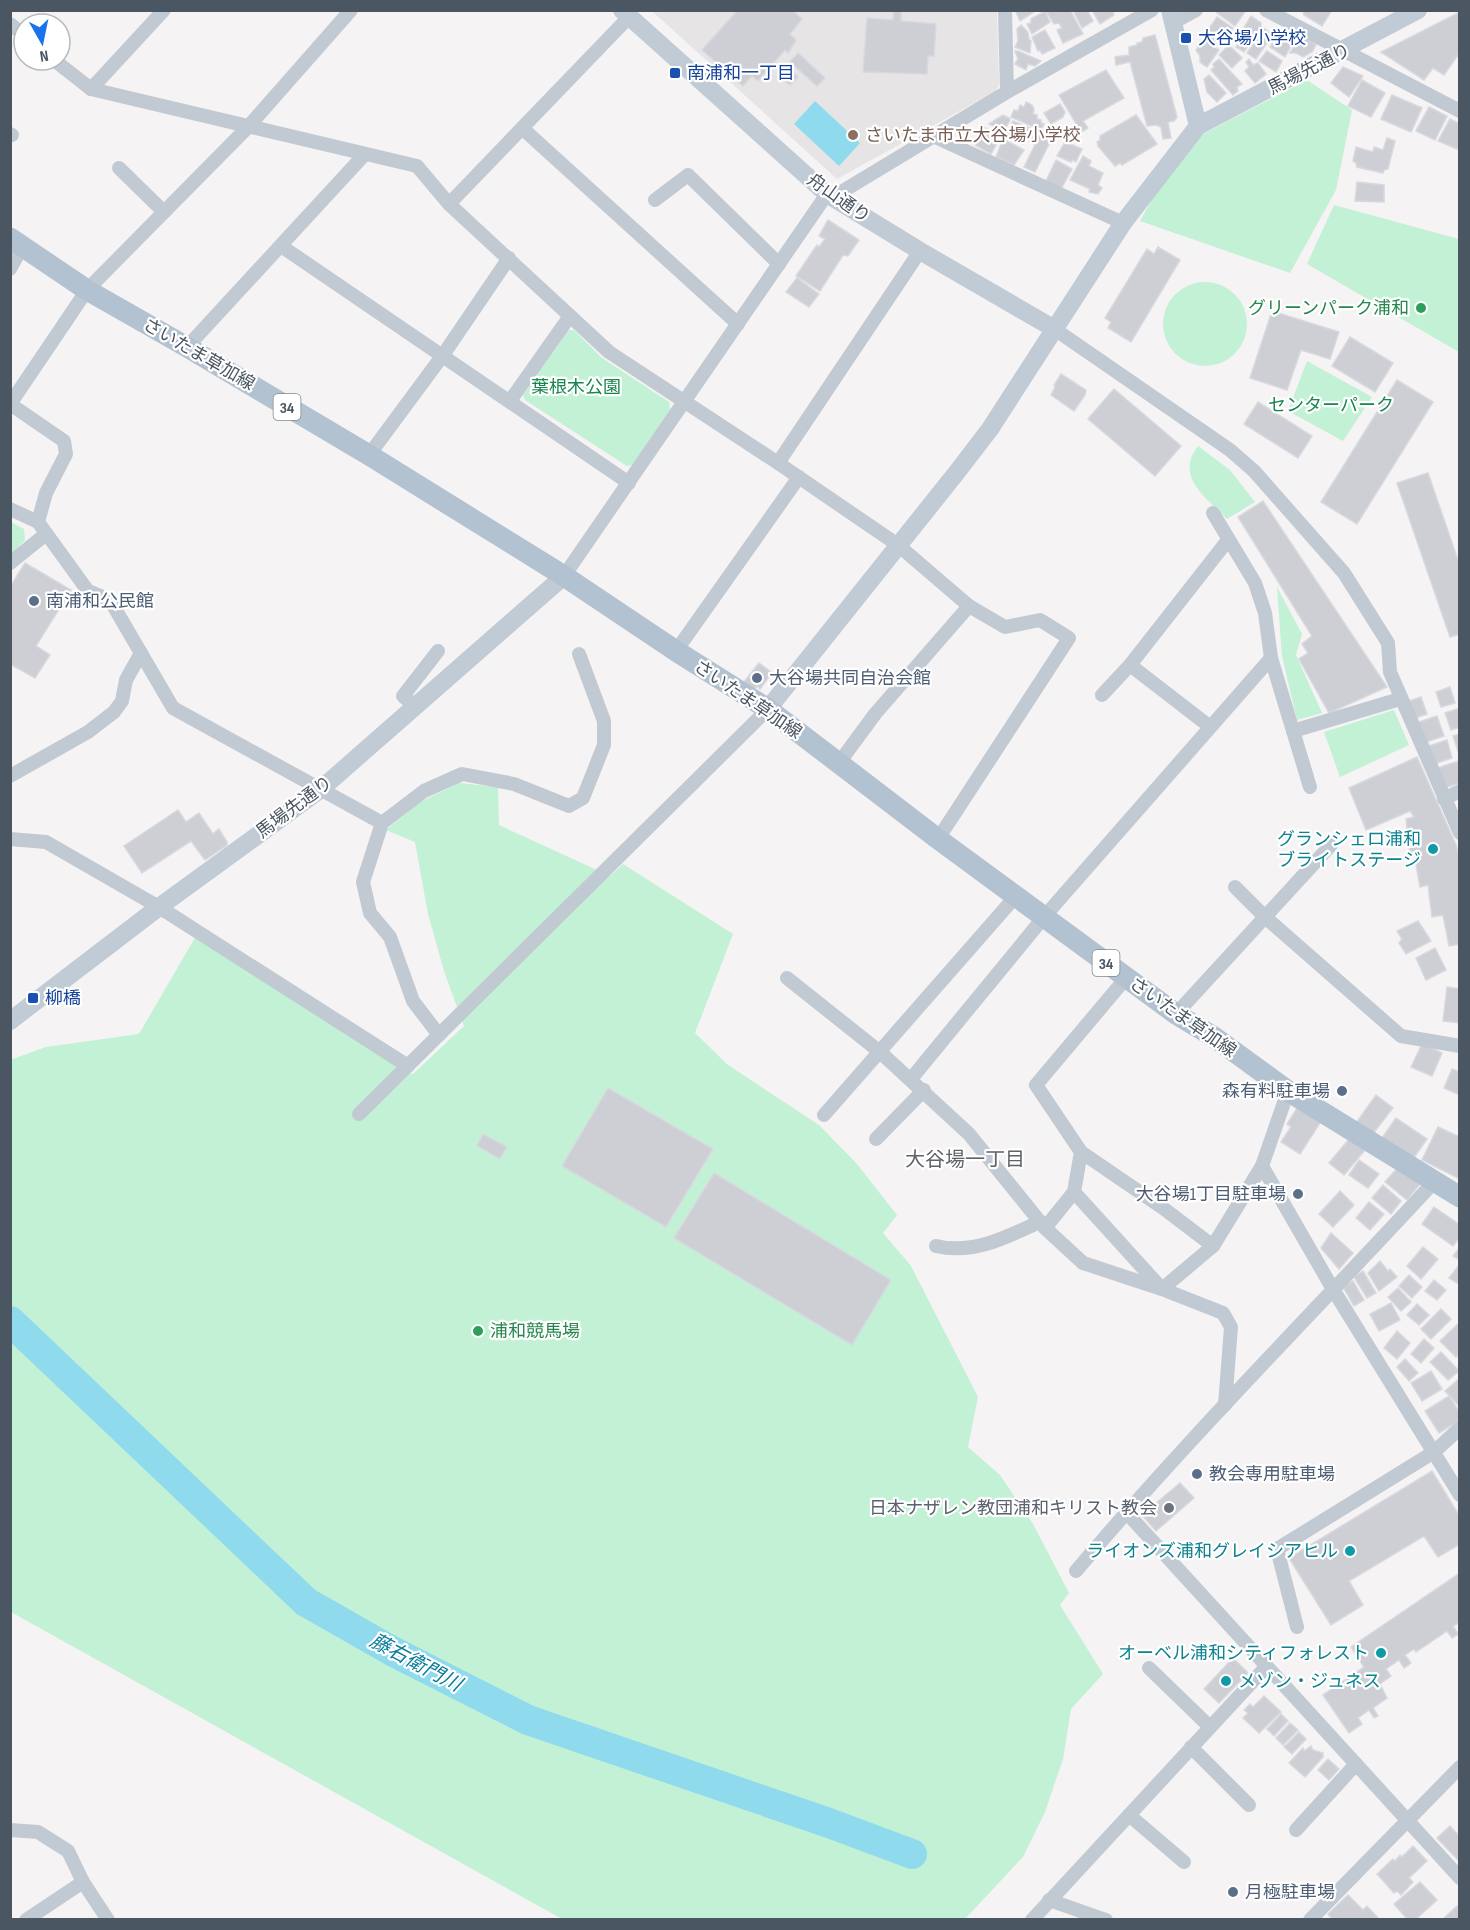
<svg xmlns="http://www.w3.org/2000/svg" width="1470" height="1930" font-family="'Sofia Sans Condensed','Noto Sans JP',sans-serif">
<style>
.education{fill:#e6e4e5}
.green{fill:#c3f1d5}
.water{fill:#90daee}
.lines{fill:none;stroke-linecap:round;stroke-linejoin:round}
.river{stroke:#90daee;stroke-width:30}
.building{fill:#cdcfd5;stroke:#d7d9de;stroke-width:1.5}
.street{stroke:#c1cad2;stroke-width:14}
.secondary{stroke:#c1cbd6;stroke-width:18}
.primary{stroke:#b3c2d1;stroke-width:21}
.transit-dot{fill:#1a4fb4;stroke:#fff;stroke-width:2}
.education-dot{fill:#8d6e63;stroke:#fff;stroke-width:2}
.leisure-dot{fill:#2e9e5b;stroke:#fff;stroke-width:2}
.service-dot{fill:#5c6f8a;stroke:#fff;stroke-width:2}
.culture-dot{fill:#0f9aa8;stroke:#fff;stroke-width:2}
.worship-dot{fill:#6b7280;stroke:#fff;stroke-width:2}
.labels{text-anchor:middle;stroke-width:4.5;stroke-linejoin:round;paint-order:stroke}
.shield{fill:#fff;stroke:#808990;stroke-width:1.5}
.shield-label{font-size:16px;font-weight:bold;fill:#4a5661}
.transit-label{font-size:18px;fill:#164399;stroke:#fff;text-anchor:start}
.street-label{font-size:18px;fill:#4a5661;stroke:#fff}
.education-label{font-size:18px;fill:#785e54;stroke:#fff;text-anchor:start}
.leisure-label{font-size:18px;fill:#27864d;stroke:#fff;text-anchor:end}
.park-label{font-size:18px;fill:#17864f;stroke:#fff}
.service-label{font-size:18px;fill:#4e5e75;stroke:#fff;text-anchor:start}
.culture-label{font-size:18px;fill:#0d838f;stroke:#fff;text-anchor:end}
.worship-label{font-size:18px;fill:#5b616d;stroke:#fff;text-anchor:end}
.neighbourhood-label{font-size:20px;fill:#5f6368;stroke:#fff}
.water-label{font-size:20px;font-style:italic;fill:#0c7c9b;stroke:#fff}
</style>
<rect width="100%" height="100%" fill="#f5f3f3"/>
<!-- education -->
<path class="education" d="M652,11h345l2,73 -3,7 -159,88z"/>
<!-- green -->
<g class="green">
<path d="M1307,80l45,30 -16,80 -46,83 -150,-52 33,-59 32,-29z"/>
<path d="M1334,205l125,34v113l-152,-88z"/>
<circle cx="1205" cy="324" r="42"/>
<path d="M569,330h5l28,28 67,44 1,8 -38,55 -5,1 -102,-66 -2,-5z"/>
<path d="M1307,361l65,36 -29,44 -55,-30z"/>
<path d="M1198,446l32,24 25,32 -28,17c-20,-22 -53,-41 -29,-73z"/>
<path d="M11,522l13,7 1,11 -14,15z"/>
<path d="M1277,587l25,47 -6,21 26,58 -25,7 -15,-64z"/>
<path d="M1394,710l15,35 -69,32 -16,-45z"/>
<path d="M459,783l39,4 1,38 111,51 13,-12 110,70 -38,99 33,32 91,60 38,39 40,51 -14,18 28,33 67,131 -10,50 32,28 33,49 36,69 -9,12 43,69 -32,35 -8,50 -18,53 -22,45 -58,62h-403l-551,-307 -1,-552 36,-13 93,-13 57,-98 207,134 10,4 51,-48 -20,-55 -16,-57 -13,-72 -29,-12 34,-28z"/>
</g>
<!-- water -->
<path class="water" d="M815,101l45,42 -21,23 -45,-42z"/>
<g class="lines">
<!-- river -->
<path class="river" d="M10,1321l296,281 86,49 136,69 301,103 83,31"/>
</g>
<!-- building -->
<g class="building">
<path d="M738,10h54l10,9 -12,15 6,6 -8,13 -3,-3 -27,31 -6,-5 -9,10 -41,-36z"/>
<path d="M894,10h7v11l35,3 -2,32h-6l-1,18 -64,-2 4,-54 26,2z"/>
<path d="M1015,10h22l-17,11z"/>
<path d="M1070,10l13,24 -20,9 -6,-13 5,-2 -3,-5 -5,1 -8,-13z"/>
<path d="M1073,10h14l6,11 -11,7z"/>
<path d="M1092,10h20l2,5 -14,9z"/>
<path d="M1217,10h29l-11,16 -19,-14z"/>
<path d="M1332,10l-10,16 -18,-11 -1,-4z"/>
<path d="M1045,11l5,11 -18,12 -5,-10 4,-1v-4z"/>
<path d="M1460,12v40l-16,23 -11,-7 -9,12 -43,-28z"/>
<path d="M1251,16l10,7v4l-17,25 -8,-5 6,-10 -2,-3z"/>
<path d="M1217,17l16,11 -13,19 -16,-11z"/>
<path d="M1021,25l7,7 1,7 2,2 -1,12 -15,-6 3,-6 -1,-12z"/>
<path d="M1263,28l10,6 -17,25 -9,-6z"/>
<path d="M1281,29l14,10 -10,18 -15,-10z"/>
<path d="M1045,30l10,18 -13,6 -2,-4 -2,1 -6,-14z"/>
<path d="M1301,34l15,11 -4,7 -9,5 -7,-4h-6z"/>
<path d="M1155,35l22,82 -3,4 -6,1 3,16 -8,1 -2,-12 -5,-2 -9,1 -17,-64 -14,3 -1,-8 14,-2v-8l8,-2v-2l5,-1 1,-4z"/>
<path d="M1203,39l16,11 -12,17 -7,-5v-6l-4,-6z"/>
<path d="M1229,45l13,13 -10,10 -13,-13z"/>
<path d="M1015,51h3l23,10 -6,5 -7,-2 -2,6 -11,-6 3,-5z"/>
<path d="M1267,51l15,10 -6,11 -17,-11z"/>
<path d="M798,53l27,25 -8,8 -27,-24z"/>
<path d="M1219,59l23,25 -5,3 1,4 -5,4 -22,-25 3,-3 -1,-3z"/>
<path d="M1249,59l4,6 5,-2 8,11 -11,9 -10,-12 4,-4 -3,-5z"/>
<path d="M1343,67l20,9 -14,21 -18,-14z"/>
<path d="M790,70l8,7 -8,8 -8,-6z"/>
<path d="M1106,70l18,28 -41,23 5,7 -7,4 -22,-37z"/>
<path d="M1209,75l17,18 -9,9 -10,-10 -3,-13z"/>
<path d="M1362,80l23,13 -14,24 -23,-11z"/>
<path d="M1392,95l30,13 -11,24 -30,-13z"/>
<path d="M1026,102l6,3 2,4 -1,5 4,1v4l4,1v3l3,1 -3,6 -30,-13 3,-7 4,1 2,-6 4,2z"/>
<path d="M1060,104l5,8 -2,5 -12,7 -7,-11z"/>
<path d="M1429,107l18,9 -12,24 -19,-9z"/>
<path d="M1003,115l6,3 1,2 -6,11 -15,-7z"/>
<path d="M1136,115l21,29 -35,21 -2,-2 -5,3 -17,-20 -1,-4 3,-2v-4z"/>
<path d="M1450,119l10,5v21l-3,4 -19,-8z"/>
<path d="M1013,121l17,7 -7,16 -18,-7z"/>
<path d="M983,127l18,9 -10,18 -18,-10z"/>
<path d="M1035,130l17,8 -17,34 -11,-5 11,-22 -6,-4z"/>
<path d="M1387,138l8,3 -7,28 -4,1 -1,3 -26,-6 -1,-4 -3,-2 3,-14 17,5 1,-5 9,3z"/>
<path d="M1003,139l21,11 -10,15 -18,-8z"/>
<path d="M1065,142l17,7 -6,13 -3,-2 -2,2 -14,-6z"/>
<path d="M1083,156l8,5 -2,5 14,7 -5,12 4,3 -4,6 -9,-2 1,-3 -20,-9z"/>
<path d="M1056,160l16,9 -11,20 -15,-8z"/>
<path d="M1357,182l27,3v17l-29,-1z"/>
<path d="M828,220l31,20 -11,16 -5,-1 -23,36 -24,-15 21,-31 2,2 6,-8 -6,-3z"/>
<path d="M1158,247l22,13 -49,82 -23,-14 3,-6 -6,-4 42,-69 7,5z"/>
<path d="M797,278l22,16 -10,13 -23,-15z"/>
<path d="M1272,311l67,21 -9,27 -29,-9 -14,40 -37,-12z"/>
<path d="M1350,337l43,26 -18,29 -43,-26z"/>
<path d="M1061,374l25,16 -1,5 -11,16 -23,-16 4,-8 -1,-2z"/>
<path d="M1397,380l36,22 -76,122 -36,-22z"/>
<path d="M1114,389l67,57 -26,30 -67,-57z"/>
<path d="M1258,402l54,34 -14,22 -54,-34z"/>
<path d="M1428,473l32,93v68l-10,3 -53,-154z"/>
<path d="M1263,501l124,186 -58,26 -30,-54 9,-6 -6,-9 10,-8 -74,-119z"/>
<path d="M25,563l46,27 -35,56 14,9 -15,23 -25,-14v-77z"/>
<path d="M759,663l13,10 -12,16 -3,-3 -3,4 -10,-8z"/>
<path d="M1450,687l5,16 -14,4 -5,-15z"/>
<path d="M1421,697l6,17 -12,4 -6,-17z"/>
<path d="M1460,708v19l-9,3 -6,-17z"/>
<path d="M1437,716l7,20 -21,7 -7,-20z"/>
<path d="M1460,734v20h-1l-6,-18z"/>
<path d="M1447,740l5,18 -18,6 -5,-18z"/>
<path d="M1417,757l39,88 4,15v84l-11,2 -6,-31 -11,2 -4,-32 -8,2 -6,-34 -4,1 -4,-35 8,-2 -4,-6 -44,19 -17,-42z"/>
<path d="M1459,761l1,22 -16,5 -7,-20z"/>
<path d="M178,810l8,12 13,-9 14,21 6,-5 8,13v3l-22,15 -14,-19 -49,32 -18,-27z"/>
<path d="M1418,921l13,20 -25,13 -7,-11 3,-4 -5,-8z"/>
<path d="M1435,948l11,22 -20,10 -10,-22z"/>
<path d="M1447,987l13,2v34l-17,-2z"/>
<path d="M1422,1044l20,9 -10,23 -21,-9z"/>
<path d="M1452,1069l8,3v23l-16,-7z"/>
<path d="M608,1088l105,61 -47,78 -104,-61z"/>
<path d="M1376,1095l17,13 -21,27 -16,-12z"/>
<path d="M1299,1105l23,15 -22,34 -19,-12 10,-15 -4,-3z"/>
<path d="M1396,1118l31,21 -14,20 -31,-21z"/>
<path d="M1438,1127l22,10v42l-38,-19z"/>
<path d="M483,1134l24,13 -7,12 -23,-13z"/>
<path d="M1350,1138l15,12 -21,25 -15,-12z"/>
<path d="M1359,1160l20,14 -11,14 -19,-13z"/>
<path d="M1399,1166l21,18 -13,16 -22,-18z"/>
<path d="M714,1173l177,107 -39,65 -178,-107z"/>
<path d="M1383,1185l18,16 -10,13 -19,-16z"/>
<path d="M1340,1191l14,14 -21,22 -14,-13z"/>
<path d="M1369,1202l15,12 -14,16 -14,-12z"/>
<path d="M1434,1207l26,18v12l-7,9 -31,-22z"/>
<path d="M1331,1233l22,20 -14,16 -18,-21z"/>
<path d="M1423,1247l15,12 -17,20 -14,-13z"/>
<path d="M1460,1247v13l-7,-4z"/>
<path d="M1380,1261l8,10 2,-2 7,8 -18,14 -11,-18z"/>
<path d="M1460,1264v21l-11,-7z"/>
<path d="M1363,1271l13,22 -9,5 -13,-21z"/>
<path d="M1409,1275l13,12 -10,11 -13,-12z"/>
<path d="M1434,1280l12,10 -9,10 -12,-9z"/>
<path d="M1353,1281l11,19 -10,6 -11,-19z"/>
<path d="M1398,1288l13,14 -10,9 -13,-14z"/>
<path d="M1391,1303l9,17 -21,11 -9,-17z"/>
<path d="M1417,1304l12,11 -10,10 -12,-10z"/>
<path d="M1441,1309l10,10 -20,20 -10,-10z"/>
<path d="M1460,1322v31l-4,4 -16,-16z"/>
<path d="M1397,1331l13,12 -13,16 -13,-11z"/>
<path d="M1424,1339l10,9 -13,15 -10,-9z"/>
<path d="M1441,1352l18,19 -11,9 -18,-18z"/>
<path d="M1405,1359l13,14 -9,8 -12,-14z"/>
<path d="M1431,1371l11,18 -20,12 -11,-18z"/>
<path d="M1460,1378v29l-15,-16z"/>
<path d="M1449,1396l11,17v7l-21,13 -14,-22z"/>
<path d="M1432,1471l28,46v27l-22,13 -14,-21 -75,45 14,24 -32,20 -42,-67z"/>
<path d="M1180,1483l14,15 -38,33 -14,-16z"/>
<path d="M1460,1573v49l-7,4 5,8 -6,4 -5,-7 -31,21 -2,-3 -9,6 6,8 -7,5 -5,-8 -13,9 5,7 -11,8 7,14 -14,10 5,8 -4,2 -5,-8 -11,8 4,6 -13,9 -26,-38 41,-28 -13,-20z"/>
<path d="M1233,1658l15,15 -29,30 -15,-14z"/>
<path d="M1264,1696l17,16 -22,21 -16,-15 5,-5 -4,-3 6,-6 3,3z"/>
<path d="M1281,1714l7,7 -14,15 -7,-7z"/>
<path d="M1290,1723l8,7 -15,15 -7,-7z"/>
<path d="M1299,1732l7,7 -14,15 -8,-7z"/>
<path d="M1311,1746l2,4 10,3v4l-18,20 -16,-14 14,-15 1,3z"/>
<path d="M1328,1759l11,10 -10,11 -11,-10z"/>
<path d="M1450,1826l10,11 -1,24 -22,-23z"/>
<path d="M1413,1846l14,15 -18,17 4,4 -12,13 -4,-4 -3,2 -17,-19 16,-15 2,2 5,-6 2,2z"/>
<path d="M1420,1882l17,18 -22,20h-7l-14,-16z"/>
<path d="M1348,1895l15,15 4,-4 13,14h-47l-5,-6z"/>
<path d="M1457,1906l3,3v11h-18z"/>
</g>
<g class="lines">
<!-- street -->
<g class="street">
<path d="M1005,10l2,82"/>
<path d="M1266,10l194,101"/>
<path d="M1172,23l24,-13"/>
<path d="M10,24l14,11"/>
<path d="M54,60l37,29 326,77 32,38 160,148 169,111 120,82 71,61 -94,108 -36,49"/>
<path d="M91,89l73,-79"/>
<path d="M522,128l216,196"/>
<path d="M10,134l2,1"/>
<path d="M933,136l190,87"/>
<path d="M119,168l45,44"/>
<path d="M833,197l174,-105 145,-82"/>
<path d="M655,200l33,-25 91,89"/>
<path d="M449,204l180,-187"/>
<path d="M281,246l348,237"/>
<path d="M10,269l13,-24"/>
<path d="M1053,328l177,122 24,21 90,102 44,70 2,29 70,161"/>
<path d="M187,347l178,-193"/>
<path d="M510,401l60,-85"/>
<path d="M10,404l77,-114 161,-163 103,-117"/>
<path d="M10,404l54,37 2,13 -20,39 -8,29"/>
<path d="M369,455l74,-100 66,-97"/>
<path d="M778,463l142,-212"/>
<path d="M10,509l28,13 50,69 22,9 63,108 209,115"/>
<path d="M1213,513l42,70 10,30 6,45"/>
<path d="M10,563l36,-29"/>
<path d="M564,576l263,-382"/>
<path d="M676,651l123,-174"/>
<path d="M1130,665l79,61"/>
<path d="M1102,695l28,-30 98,-125"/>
<path d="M415,706l-12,-10 35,-45"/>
<path d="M1293,731l107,-32"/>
<path d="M10,776l78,-44 26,-20 8,-11 4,-21 15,-27"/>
<path d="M1444,799l16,-8"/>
<path d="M10,839l36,3 113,65 249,159"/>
<path d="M938,839l131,-201 -29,-18 -35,7 -36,-21"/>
<path d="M1235,887l30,30 136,119 59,10"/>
<path d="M787,978l93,74 89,82 76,94 29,-36 7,-40 -45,-67 90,-107"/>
<path d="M1176,1014l155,-169"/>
<path d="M439,1035l-26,-34 -23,-64 -20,-24 -7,-31 19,-59 42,-32 38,-17 52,10 55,22 14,-8 21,-53v-24l-25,-67"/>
<path d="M911,1079l133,-162 227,-259 39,129"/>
<path d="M1288,1091l-26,75 72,125 126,204"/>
<path d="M359,1114l409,-405"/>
<path d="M824,1115l191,-218"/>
<path d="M876,1139l48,-49"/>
<path d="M1081,1152l82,56 50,38"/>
<path d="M1074,1192l88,97 51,-43 49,-80"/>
<path d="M1045,1228l38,35 79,26 61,24 8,14 -6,78"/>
<path d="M936,1246c37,9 71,-9 103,-24"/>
<path d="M1126,1512l334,366"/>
<path d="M1076,1571c114,-135 239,-260 359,-390"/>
<path d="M1297,1627l-20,-78 157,-97 26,-24"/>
<path d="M1149,1668l61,59"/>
<path d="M1191,1747l58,58"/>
<path d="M1129,1815l55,47"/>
<path d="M10,1830l28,2 30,19 15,31 25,38"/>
<path d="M1296,1830l60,-66"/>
<path d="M1049,1900l57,20"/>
<path d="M26,1920l57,-38"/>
<path d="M1032,1920l234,-253"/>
<path d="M1310,1920l150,-153"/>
</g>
<!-- secondary -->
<g class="secondary">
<path d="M622,10l205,184 93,57 133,77"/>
<path d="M1198,126l220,-116"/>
<path d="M768,709l189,-237 33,-43 133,-206 75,-97 -28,-116"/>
<path d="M10,1021l149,-114 162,-118 243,-213"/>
</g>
<!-- primary -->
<path class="primary" d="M10,238l77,52 100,57 182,108 195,121 112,75 92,58 170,130 238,175 38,23 74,54 172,106"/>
</g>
<!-- markers -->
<g class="transit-dot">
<rect x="1180" y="32" width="12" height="12" rx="3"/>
<rect x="669" y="67" width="12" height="12" rx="3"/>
<rect x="27" y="992" width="12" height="12" rx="3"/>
</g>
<circle class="education-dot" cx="853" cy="135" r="6"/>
<g class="leisure-dot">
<circle cx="1421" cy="308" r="6"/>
<circle cx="478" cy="1331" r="6"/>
</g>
<g class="service-dot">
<circle cx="34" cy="601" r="6"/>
<circle cx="757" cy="678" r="6"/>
<circle cx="1342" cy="1091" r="6"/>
<circle cx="1298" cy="1194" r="6"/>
<circle cx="1197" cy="1474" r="6"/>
<circle cx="1233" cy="1892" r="6"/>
</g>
<g class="culture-dot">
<circle cx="1433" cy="849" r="6"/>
<circle cx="1350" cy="1551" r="6"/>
<circle cx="1381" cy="1653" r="6"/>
<circle cx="1226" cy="1681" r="6"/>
</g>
<circle class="worship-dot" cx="1169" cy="1508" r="6"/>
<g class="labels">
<!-- shield labels -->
<g class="shield">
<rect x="273.5" y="394" width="27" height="26" rx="4.5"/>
<rect x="1092.5" y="950" width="27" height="26" rx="4.5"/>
</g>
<g class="shield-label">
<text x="287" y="413">34</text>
<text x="1106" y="969">34</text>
</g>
<!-- transit labels -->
<g class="transit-label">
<text x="1198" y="44">大谷場小学校</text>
<text x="687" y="79">南浦和一丁目</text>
<text x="45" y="1004">柳橋</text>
</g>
<!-- street labels -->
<g class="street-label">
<text transform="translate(1309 69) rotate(-27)" y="6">馬場先通り</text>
<text transform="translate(839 198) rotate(35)" y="6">舟山通り</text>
<text transform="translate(199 354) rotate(30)" y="6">さいたま草加線</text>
<text transform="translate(748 699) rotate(34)" y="6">さいたま草加線</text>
<text transform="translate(294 807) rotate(-37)" y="6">馬場先通り</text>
<text transform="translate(1183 1017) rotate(35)" y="6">さいたま草加線</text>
</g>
<!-- education labels -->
<g class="education-label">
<text x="865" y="141">さいたま市立大谷場小学校</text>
</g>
<!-- leisure labels -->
<g class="leisure-label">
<text x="1409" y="314">グリーンパーク浦和</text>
<text x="490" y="1337" text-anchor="start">浦和競馬場</text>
</g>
<!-- park labels -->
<g class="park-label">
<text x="576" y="393">葉根木公園</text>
<text x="1331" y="411">センターパーク</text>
</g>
<!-- service labels -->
<g class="service-label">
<text x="46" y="607">南浦和公民館</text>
<text x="769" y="684">大谷場共同自治会館</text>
<text x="1330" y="1097" text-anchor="end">森有料駐車場</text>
<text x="1286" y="1200" text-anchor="end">大谷場1丁目駐車場</text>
<text x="1209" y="1480">教会専用駐車場</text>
<text x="1245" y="1898">月極駐車場</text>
</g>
<!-- culture labels -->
<g class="culture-label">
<text x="1421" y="845">グランシェロ浦和<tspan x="1421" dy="21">ブライトステージ</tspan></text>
<text x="1338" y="1557">ライオンズ浦和グレイシアヒル</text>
<text x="1369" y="1659">オーベル浦和シティフォレスト</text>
<text x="1238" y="1687" text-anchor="start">メゾン・ジュネス</text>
</g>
<!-- worship labels -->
<g class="worship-label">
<text x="1157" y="1514">日本ナザレン教団浦和キリスト教会</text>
</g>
<!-- neighbourhood labels -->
<g class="neighbourhood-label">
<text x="965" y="1166">大谷場一丁目</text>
</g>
<!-- water labels -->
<g class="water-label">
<text transform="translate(416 1662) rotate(28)" y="7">藤右衛門川</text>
</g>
</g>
<!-- border -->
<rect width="1470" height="1930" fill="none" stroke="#4a5661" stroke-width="24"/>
<!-- north arrow -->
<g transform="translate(42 42) rotate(171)"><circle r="28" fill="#ffffff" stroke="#b7bbc0" stroke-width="1.5"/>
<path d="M0-4.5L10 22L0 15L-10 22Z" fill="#1a73e8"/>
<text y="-9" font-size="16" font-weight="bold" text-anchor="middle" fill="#4a5661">N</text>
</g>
</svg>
